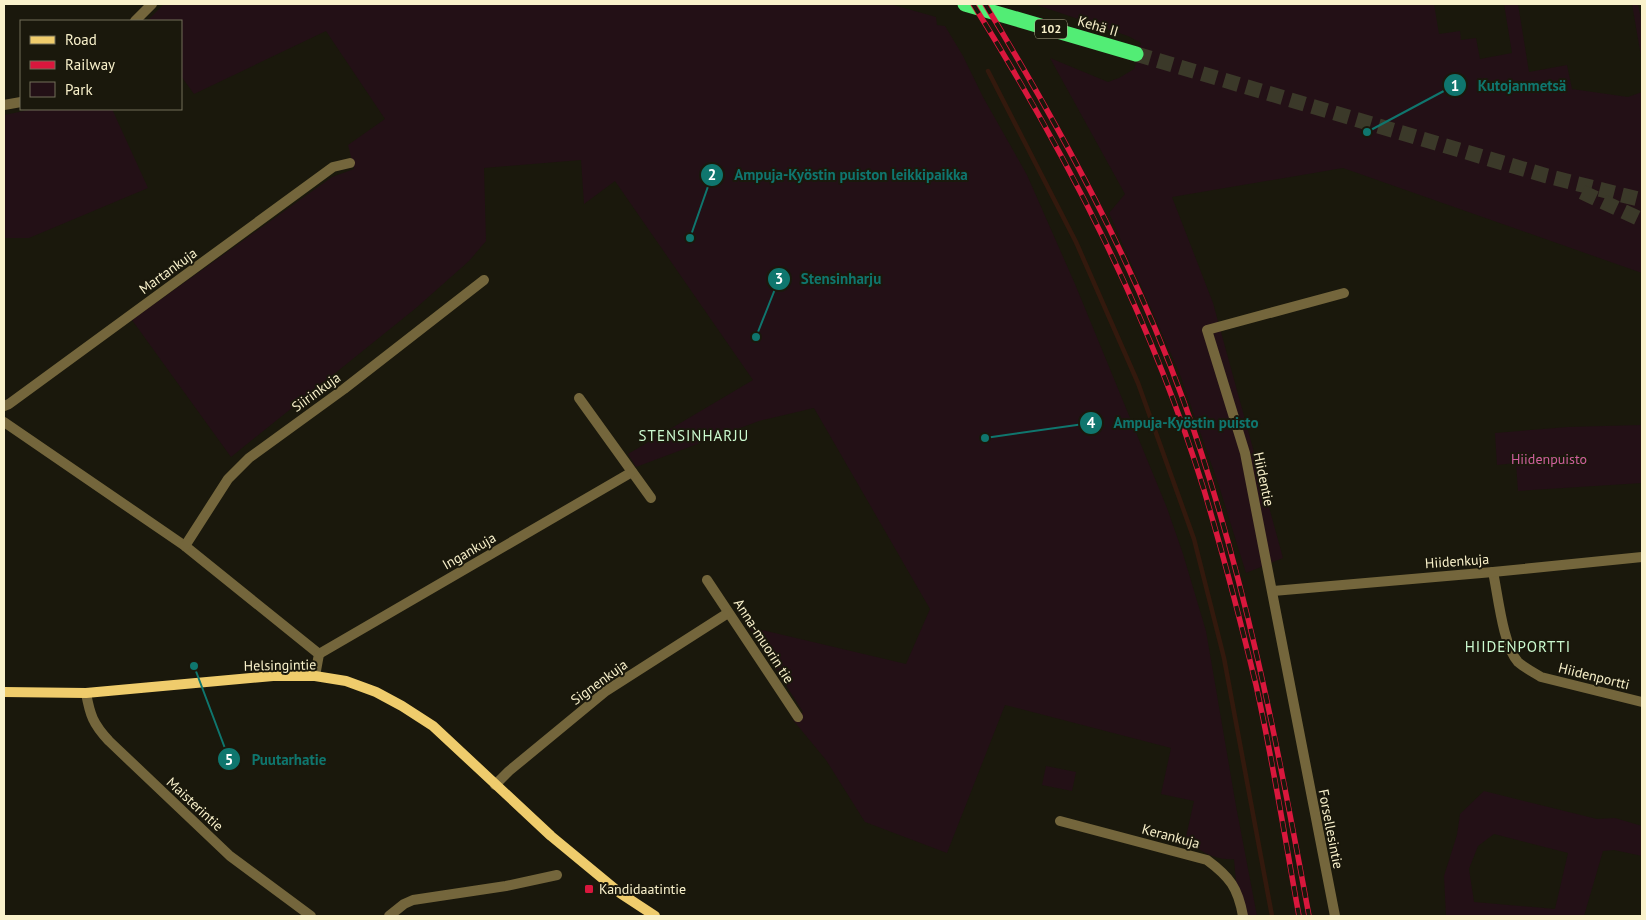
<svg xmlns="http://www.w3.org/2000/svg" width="1646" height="920" font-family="'PT Sans',sans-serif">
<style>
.green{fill:#231016;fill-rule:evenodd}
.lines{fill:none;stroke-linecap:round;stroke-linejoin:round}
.stream{stroke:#33190d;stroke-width:4.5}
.highway-tunnel{stroke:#3b3929;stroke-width:15;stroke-dasharray:15 8;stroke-linecap:butt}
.street{stroke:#74663c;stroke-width:10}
.secondary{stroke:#efcc6c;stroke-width:10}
.highway{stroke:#52ed75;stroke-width:15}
.rail-casing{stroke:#d9173d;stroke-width:5.5}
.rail{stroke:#1a180c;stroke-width:4;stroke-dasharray:11;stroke-linecap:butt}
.poi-dot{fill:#d9173d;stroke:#1a180c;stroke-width:2}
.labels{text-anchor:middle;stroke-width:4;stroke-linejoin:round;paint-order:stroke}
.shield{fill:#1a180c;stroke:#b6b092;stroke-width:1}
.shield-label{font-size:12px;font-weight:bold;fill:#f9f1cb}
.street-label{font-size:14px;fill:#f9f1cb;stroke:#1a180c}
.park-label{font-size:14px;fill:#d0609d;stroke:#1a180c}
.poi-label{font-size:14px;fill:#f9f1cb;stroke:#1a180c;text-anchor:start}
.neighbourhood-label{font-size:15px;letter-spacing:1px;fill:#ccfad0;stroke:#1a180c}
.leader{fill:none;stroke:#0f766e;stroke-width:2}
.callout-dot{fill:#0f766e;stroke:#1a180c;stroke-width:2}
.mark-label{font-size:15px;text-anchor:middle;font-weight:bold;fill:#fff}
.callout-label{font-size:15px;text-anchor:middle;font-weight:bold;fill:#0f766e;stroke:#1a180c;stroke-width:4;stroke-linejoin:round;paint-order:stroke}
</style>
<rect width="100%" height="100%" fill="#1a180c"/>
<!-- green -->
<g class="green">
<path d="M164,4h726l46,13 1,8 8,1 18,30 20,41 44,78 48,109 92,224 16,46 23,77 30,175 21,110h-13l-8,-34 -2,-23c-19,2 -36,-8 -48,-22l8,-36 -33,-7 10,-46 -166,-43 -58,148 -82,-31 -39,-62 -33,-40 10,-8 -54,-85 157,37 24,-55 -116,-201 -55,13 -123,46 -8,-13 125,-74 -138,-199 -31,23 -3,-44 -97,8 2,73 -17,20 -53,47 -185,149 -99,-137 200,-143 22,-8 -6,-24 37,-26 -59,-88 -132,63 -13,-18v-55h-34z"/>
<path d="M1034,4h400l5,30 21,-3 1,9 15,-2 4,21 32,-6 -8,-49h14l11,68 38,-7 5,24 56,8 14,-5v181l-299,-105 -171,29 41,106 70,255 -37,15 -28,-90 -39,-111 -70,-159 16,-19 -75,-136 58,24 11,-4 15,-9 7,-26 -13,-7z"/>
<path d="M1632,4h6l4,20v38z"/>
<path d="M34,109h78l36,79 -119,50h-25v-123z"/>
<path d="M1642,425v58l-124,8 -2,-28 -19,2 -2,-32 73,-6z"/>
<path d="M1046,766l30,6 -4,19 -30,-6z"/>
<path d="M1484,791l113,28 18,-1 27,8v30l-28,-6 -11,1 -19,65h-138l-2,-40 13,-41 3,-21zM1494,834l74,19 -13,56 -81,-7 -5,-33 9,-23z"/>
</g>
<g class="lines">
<!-- stream -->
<path class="stream" d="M988,71l88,171 62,141 56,156 30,119 48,258"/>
<!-- highway-tunnel -->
<g class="highway-tunnel">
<path d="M1136,54l411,122 95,24"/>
<path d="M1582,192l60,28"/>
</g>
<!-- street -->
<g class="street">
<path d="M135,21l17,-17"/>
<path d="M4,105l17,-3"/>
<path d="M579,398l72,100"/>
<path d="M4,406l5,-2 324,-237 17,-4"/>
<path d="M4,422l181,124 134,108 -4,22"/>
<path d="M185,546l43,-67 21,-21 95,-69 140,-109"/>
<path d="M1493,572c5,23 10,74 25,90 7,6 15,10 23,15l101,25"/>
<path d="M707,580l91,137"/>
<path d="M1273,591l220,-19 149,-15"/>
<path d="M319,654l313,-182"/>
<path d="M86,693c4,22 7,31 23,48l121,115 81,60"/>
<path d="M495,785l14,-14 97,-80 122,-78"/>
<path d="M1060,821l147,39c23,17 31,28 36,56"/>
<path d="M389,916l15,-12 9,-4 93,-14 51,-11"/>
<path d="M1335,916l-90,-463 -38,-123 137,-37"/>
</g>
<!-- secondary -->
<path class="secondary" d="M4,692l82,1 187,-17h42l31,5 30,11 26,14 31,20 118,110 69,57 35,23"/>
<!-- highway -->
<path class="highway" d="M965,4l171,50"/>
<defs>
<g id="rail">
<path d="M973,4c95,153 178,314 231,486 19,64 36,129 52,195 17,76 29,154 43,231"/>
<path d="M985,4c77,127 148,258 199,398 60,168 93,339 125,514"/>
</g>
</defs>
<!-- rail casing -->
<use href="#rail" class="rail-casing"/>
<!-- rail -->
<use href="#rail" class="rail"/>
</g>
<!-- markers -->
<rect class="poi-dot" x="584" y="884" width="10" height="10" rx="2.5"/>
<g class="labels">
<!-- shield labels -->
<rect class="shield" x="1035" y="19.5" width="32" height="19" rx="4"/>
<g class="shield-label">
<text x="1051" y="33">102</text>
</g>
<!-- street labels -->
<g class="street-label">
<text transform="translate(1098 26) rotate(16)" y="5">Kehä II</text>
<text transform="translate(168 271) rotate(-36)" y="5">Martankuja</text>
<text transform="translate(316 392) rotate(-36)" y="5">Siirinkuja</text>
<text transform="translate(1264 479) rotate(78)" y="5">Hiidentie</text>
<text transform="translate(469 551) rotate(-30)" y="5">Ingankuja</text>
<text transform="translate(1457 561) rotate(-4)" y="5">Hiidenkuja</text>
<text transform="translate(764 641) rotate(57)" y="5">Anna-muorin tie</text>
<text transform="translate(280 665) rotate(-1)" y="5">Helsingintie</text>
<text transform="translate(1594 676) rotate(14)" y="5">Hiidenportti</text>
<text transform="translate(599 682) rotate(-36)" y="5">Signenkuja</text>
<text transform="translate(195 804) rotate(43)" y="5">Maisterintie</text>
<text transform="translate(1331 829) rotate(79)" y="5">Forsellesintie</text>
<text transform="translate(1171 836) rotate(15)" y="5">Kerankuja</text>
</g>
<!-- park labels -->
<g class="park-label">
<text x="1549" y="464">Hiidenpuisto</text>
</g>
<!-- poi labels -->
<g class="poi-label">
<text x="599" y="894">Kandidaatintie</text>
</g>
<!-- neighbourhood labels -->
<g class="neighbourhood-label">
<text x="694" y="441">STENSINHARJU</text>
<text x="1518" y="652">HIIDENPORTTI</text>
</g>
</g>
<!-- callouts -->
<path class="leader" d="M1367 132L1455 85M690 238L712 175M756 337L779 279M985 438L1091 423M194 666L229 759"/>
<g class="callout-dot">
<circle cx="1367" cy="132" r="5"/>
<circle cx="690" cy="238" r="5"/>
<circle cx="756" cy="337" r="5"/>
<circle cx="985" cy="438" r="5"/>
<circle cx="194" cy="666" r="5"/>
<circle cx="1455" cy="85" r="12"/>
<circle cx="712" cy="175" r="12"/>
<circle cx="779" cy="279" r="12"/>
<circle cx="1091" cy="423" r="12"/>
<circle cx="229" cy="759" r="12"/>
</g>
<g class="mark-label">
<text x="1455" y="91">1</text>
<text x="712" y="180">2</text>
<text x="779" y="284">3</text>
<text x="1091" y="428">4</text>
<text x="229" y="765">5</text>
</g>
<g class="callout-label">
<text x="1522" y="91">Kutojanmetsä</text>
<text x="851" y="180">Ampuja-Kyöstin puiston leikkipaikka</text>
<text x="841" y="284">Stensinharju</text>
<text x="1186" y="428">Ampuja-Kyöstin puisto</text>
<text x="289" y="765">Puutarhatie</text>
</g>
<!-- border -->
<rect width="1646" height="920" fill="none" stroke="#f9f1cb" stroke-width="10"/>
<!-- legend -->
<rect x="20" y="20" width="162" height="90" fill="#1a180c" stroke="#736f58"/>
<rect x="30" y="36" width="25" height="8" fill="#efcc6c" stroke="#736f58"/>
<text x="65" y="45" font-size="15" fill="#f9f1cb">Road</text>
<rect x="30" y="61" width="25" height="8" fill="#d9173d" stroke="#736f58"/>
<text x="65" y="70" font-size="15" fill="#f9f1cb">Railway</text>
<rect x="30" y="82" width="25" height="15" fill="#231016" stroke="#736f58"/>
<text x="65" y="95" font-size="15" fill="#f9f1cb">Park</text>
</svg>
